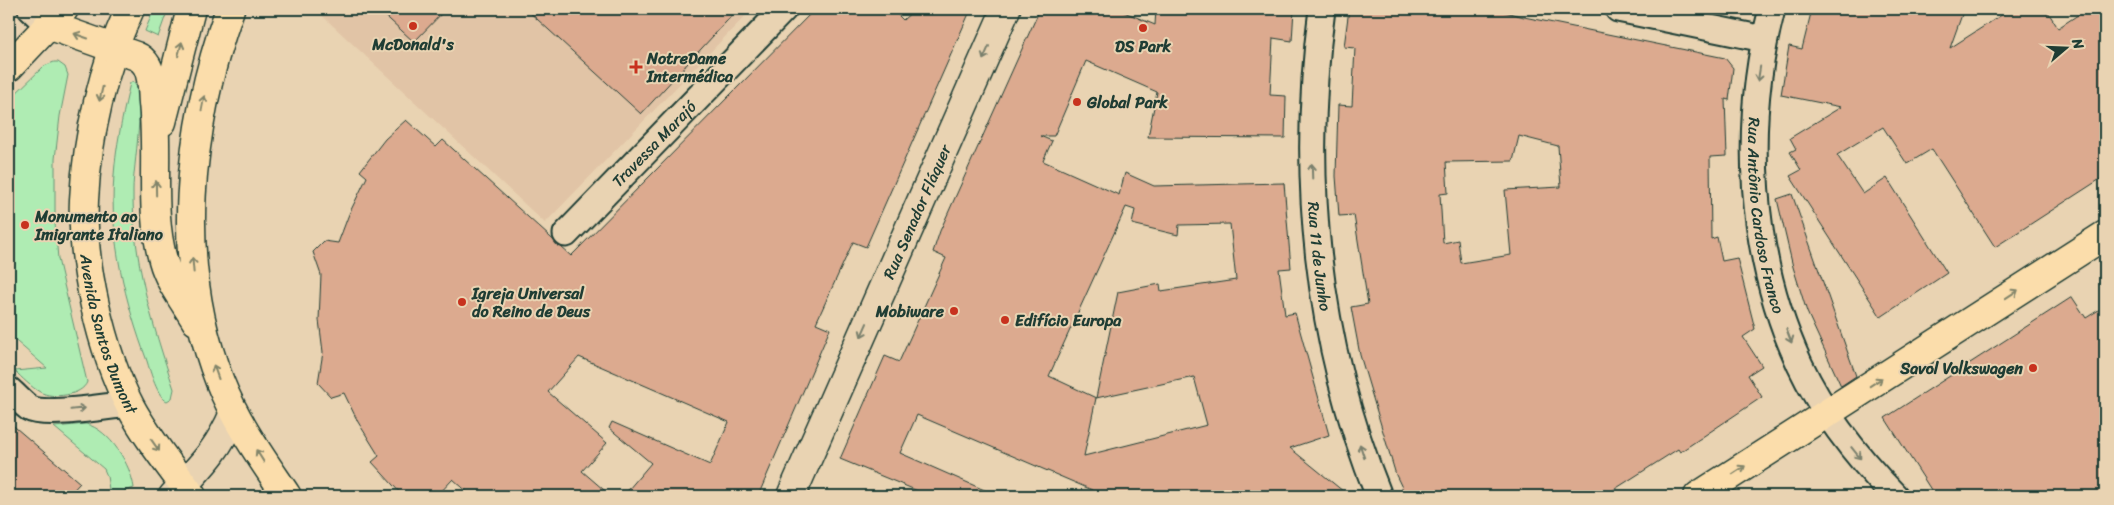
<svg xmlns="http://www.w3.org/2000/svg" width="2114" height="505" font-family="Sriracha,sans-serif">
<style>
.built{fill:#e1c4a6}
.green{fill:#afecb3;stroke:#679474}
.building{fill:#dcaa8f;stroke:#1f3d34;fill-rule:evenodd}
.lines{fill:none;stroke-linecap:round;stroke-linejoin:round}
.minor-casing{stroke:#1f3d34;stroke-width:29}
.tertiary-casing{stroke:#1f3d34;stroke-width:31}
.primary-casing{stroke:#1f3d34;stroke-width:31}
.trunk-casing{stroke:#1f3d34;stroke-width:31}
.minor{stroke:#e9d3b2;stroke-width:25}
.tertiary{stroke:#e9d3b2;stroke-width:28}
.primary{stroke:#fbddab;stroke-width:28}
.trunk{stroke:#fbddab;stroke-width:28}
.oneway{stroke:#82856a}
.oneway2{stroke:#7a806d}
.poi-dot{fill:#c8321e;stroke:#e9d3b2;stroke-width:2}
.labels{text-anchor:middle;stroke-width:4;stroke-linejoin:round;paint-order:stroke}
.poi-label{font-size:16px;font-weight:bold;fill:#1f3d34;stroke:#e9d3b2;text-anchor:start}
.street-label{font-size:16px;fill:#1f3d34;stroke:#e9d3b2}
</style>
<rect width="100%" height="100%" fill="#e9d3b2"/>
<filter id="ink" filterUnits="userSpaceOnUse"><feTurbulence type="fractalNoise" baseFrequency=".02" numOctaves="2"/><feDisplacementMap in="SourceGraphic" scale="10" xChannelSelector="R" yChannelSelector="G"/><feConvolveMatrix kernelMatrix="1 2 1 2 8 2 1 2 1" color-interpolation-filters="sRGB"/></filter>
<g filter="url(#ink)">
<!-- built -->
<path class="built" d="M315,9h437l-207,214z"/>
<!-- green -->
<g class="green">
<path d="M154,9h14l-10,28 -13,-6z"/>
<path d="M54,62h4l7,5 3,8 -8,41 -5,43v64l3,36 29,123c-5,14 -35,17 -47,10 -9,-5 -18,-14 -25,-21l32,-3 -38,-33v-235l35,-34z"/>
<path d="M133,81c14,10 0,88 0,108 -1,70 19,134 41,200l-2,9 -5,3c-9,-3 -17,-30 -20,-40 -22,-60 -38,-122 -33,-186 2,-28 8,-56 14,-83l2,-9z"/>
<path d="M86,424c24,6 45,41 48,64l-24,8 -3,-20 -3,-7 -50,-42z"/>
</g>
<!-- building -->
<g class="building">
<path d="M378,9h68l-32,33z"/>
<path d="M526,9h212l-97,105z"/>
<path d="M815,9h77l11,11 12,-11h56l-105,238 -13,-5 -37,81 14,6 -72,167h-135l28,-33 -42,-35 3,-6 98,43 19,-43 -150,-65 -31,35 59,51 -25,28 29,25h-139l-19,-17 -16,17h-34l-31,-34 7,-6 -21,-34 -14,-29 -13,4 -13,-14 5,-31 -4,-32 2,-45 -8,-23 11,-11 14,2 11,-29 18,-37 -7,-6 25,-32 21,-19 30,27 7,-7 128,116z"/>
<path d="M1040,9h77l38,16 1,-16h138l-2,32 -19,-3 -3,57 16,1 -1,42 -137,-1 9,-45 -71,-31 -32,75h-14l12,5 -9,20 76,34 6,-22 29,13 130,-3 7,85 -12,1 6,46 10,-2 34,122 -39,13 59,48h-243l-189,-81 -17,38 98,43h-68l-90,-37 45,-103 14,6 47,-104 -13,-6 7,-21zM1126,207l9,3 -3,14 46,11 1,-10 51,-1 6,56 -75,11 -1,-7 -42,8 -22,106 98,-21 13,48 -123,31 12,-58 -47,-22z"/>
<path d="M1349,9h145l30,8 201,41 8,10 -4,32 -4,-1 2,57 -17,1 1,82 6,-2 5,24 15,-3 18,71 -12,8 19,29 -14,9 14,22 -82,55 -2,-3 -74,47h-198l-10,-21 -36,-120 -9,-48 17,-3 -14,-89 -15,1 -3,-40 2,-71 14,1 3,-58 -11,-1zM1519,136l39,10 3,41 -56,3 6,65 -50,8 -3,-23 -15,3 -3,-49 8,-1 -2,-31 67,-1z"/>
<path d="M1812,9h152l-14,39 61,-39h35l12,19 29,-19h18v167l-110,71 -63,-98 -25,15 -24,-37 -46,28 26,39 24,-16 60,95 -66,44 -91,-141 11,-6 -11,-18 6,-3 -6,-11 51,-31 -60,-12 8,-49 13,3z"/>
<path d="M1792,194l64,182 -15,10 -34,-74 -14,-45 -16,-68z"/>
<path d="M2072,297l14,21 19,-12v190h-170l-50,-78z"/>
<path d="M9,422l71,61 -12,13h-59z"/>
</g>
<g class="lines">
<defs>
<g id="minor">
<path d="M31,9l17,16"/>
<path id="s1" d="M1322,9c-22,165 -6,332 57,487"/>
<path d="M1618,9l146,30"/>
<path id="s2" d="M1772,9c-30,116 -23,246 28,356 23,49 57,92 95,131"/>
<path id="s3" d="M566,234l218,-225"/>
<path d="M9,390c6,5 13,13 20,18 15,9 80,-2 100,-4"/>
</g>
<g id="tertiary">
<path d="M173,496c27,-29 45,-45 61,-83"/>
<path id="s4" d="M791,496l215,-487"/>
</g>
<g id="primary">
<path d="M9,67l55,-58"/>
<path d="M1698,496l407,-261"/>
</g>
<g id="trunk">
<path id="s5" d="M130,9c-27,58 -43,127 -46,191 -3,63 17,150 46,206 17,32 41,61 62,90"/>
<path d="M230,9c-42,118 -57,254 -10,373 16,41 43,78 67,114"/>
<path d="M48,25l88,31c5,2 8,5 11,10 6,11 5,25 6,37 6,52 -4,107 10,157 6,22 21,41 33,61"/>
<path d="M162,122l29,-113"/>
</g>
</defs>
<!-- minor casing -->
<use href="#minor" class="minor-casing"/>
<!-- tertiary casing -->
<use href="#tertiary" class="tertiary-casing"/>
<!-- primary casing -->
<use href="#primary" class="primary-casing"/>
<!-- trunk casing -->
<use href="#trunk" class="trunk-casing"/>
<!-- minor -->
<use href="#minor" class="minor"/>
<!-- tertiary -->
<use href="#tertiary" class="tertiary"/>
<!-- primary -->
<use href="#primary" class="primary"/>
<!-- trunk -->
<use href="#trunk" class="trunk"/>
</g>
<!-- one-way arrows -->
<defs><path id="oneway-shaft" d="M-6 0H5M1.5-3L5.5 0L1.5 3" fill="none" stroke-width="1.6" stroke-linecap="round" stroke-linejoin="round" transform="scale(1.25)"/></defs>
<g class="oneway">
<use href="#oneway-shaft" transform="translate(81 36) rotate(-161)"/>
<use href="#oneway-shaft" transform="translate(180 49) rotate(-75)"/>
<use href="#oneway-shaft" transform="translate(101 94) rotate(103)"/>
<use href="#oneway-shaft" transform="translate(203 103) rotate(-79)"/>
<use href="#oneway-shaft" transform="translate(156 188) rotate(-91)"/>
<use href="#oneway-shaft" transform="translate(193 265) rotate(-95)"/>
<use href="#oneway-shaft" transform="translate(2012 294) rotate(-33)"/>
<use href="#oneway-shaft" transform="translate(216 372) rotate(-110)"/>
<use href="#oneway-shaft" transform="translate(1876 382) rotate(-33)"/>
<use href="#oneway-shaft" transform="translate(155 445) rotate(55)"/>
<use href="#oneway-shaft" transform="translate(260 456) rotate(-122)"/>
<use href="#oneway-shaft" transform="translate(1739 470) rotate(-33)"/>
</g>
<g class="oneway2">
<use href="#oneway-shaft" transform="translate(986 53) rotate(114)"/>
<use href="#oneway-shaft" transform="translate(1759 74) rotate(99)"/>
<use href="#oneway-shaft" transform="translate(1312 171) rotate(-92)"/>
<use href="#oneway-shaft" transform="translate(864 330) rotate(114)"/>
<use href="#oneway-shaft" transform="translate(1789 336) rotate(69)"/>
<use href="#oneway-shaft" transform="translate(78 409) rotate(-6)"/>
<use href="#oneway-shaft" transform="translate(1362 451) rotate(-108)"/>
<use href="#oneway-shaft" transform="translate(1856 453) rotate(51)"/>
</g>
</g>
<!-- markers -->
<g class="poi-dot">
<circle cx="413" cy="26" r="5"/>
<circle cx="1143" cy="28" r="5"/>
<path d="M633.5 59.5h5v5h5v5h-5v5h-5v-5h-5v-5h5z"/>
<circle cx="1077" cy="102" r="5"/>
<circle cx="25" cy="225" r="5"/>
<circle cx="462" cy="302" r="5"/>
<circle cx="954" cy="311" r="5"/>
<circle cx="1005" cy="320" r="5"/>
<circle cx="2033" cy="368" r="5"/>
</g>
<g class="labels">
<!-- poi labels -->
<g class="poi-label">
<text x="413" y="50" text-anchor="middle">McDonald's</text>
<text x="1143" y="52" text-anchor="middle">DS Park</text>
<text x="647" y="64">NotreDame<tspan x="647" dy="18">Intermédica</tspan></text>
<text x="1087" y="108">Global Park</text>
<text x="35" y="222">Monumento ao<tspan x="35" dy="18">Imigrante Italiano</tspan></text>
<text x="472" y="299">Igreja Universal<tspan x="472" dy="18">do Reino de Deus</tspan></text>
<text x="944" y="317" text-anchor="end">Mobiware</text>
<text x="1015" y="326">Edifício Europa</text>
<text x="2023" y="374" text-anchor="end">Savol Volkswagen</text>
</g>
<!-- street labels -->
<g class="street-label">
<text dy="6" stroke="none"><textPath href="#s3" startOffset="126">Travessa Marajó</textPath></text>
<text dy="6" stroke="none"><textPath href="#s4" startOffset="311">Rua Senador Fláquer</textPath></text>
<text dy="6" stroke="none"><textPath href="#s2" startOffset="209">Rua Antônio Cardoso Franco</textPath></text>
<text dy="6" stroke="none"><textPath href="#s1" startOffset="248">Rua 11 de Junho</textPath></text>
<text dy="6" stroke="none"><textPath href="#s5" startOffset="335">Avenida Santos Dumont</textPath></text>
</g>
</g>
<!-- margin -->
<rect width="2114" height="505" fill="none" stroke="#e9d3b2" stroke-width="30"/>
<rect x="15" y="15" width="2084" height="475" fill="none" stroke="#1f3d34" stroke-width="2" filter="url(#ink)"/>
<!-- north arrow -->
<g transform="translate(2066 48) rotate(71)" stroke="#e9d3b2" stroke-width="4" paint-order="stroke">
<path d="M0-4L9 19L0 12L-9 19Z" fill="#1f3d34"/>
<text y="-8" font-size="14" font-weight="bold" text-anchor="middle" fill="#1f3d34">N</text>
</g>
</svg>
